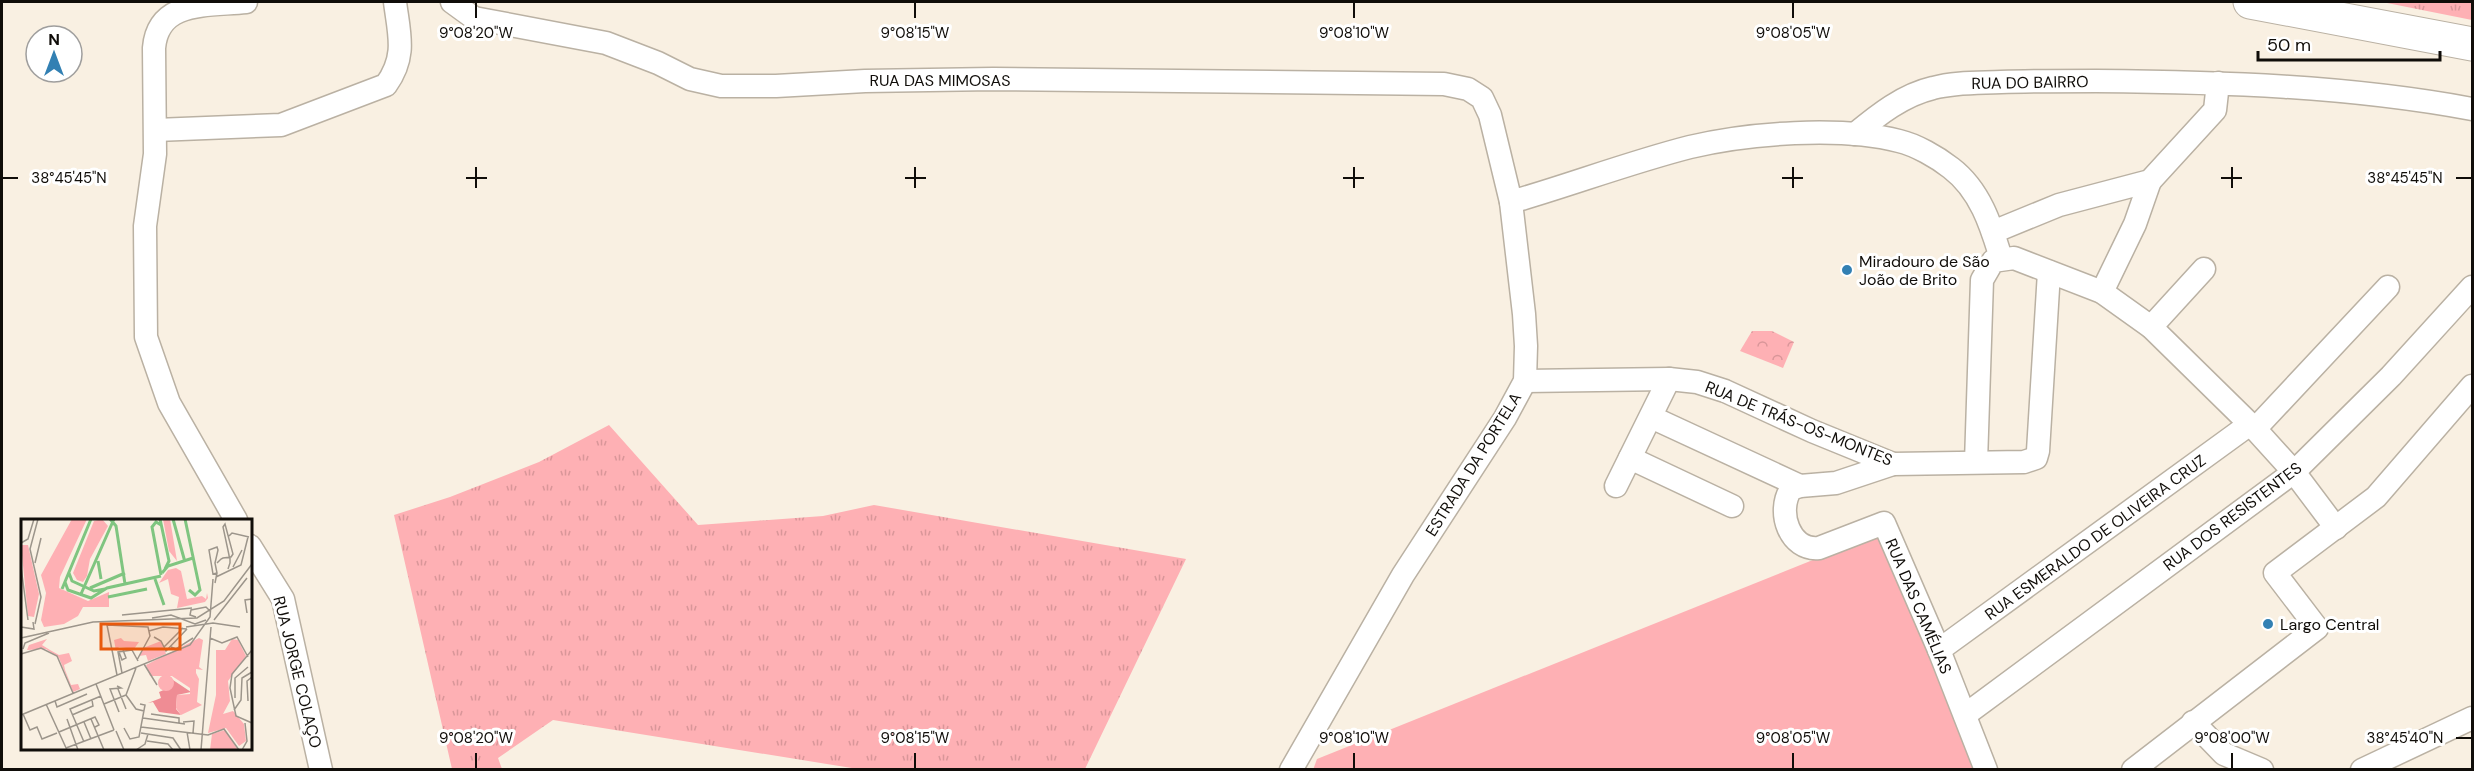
<svg xmlns="http://www.w3.org/2000/svg" width="2474" height="771" font-family="'DM Sans',sans-serif">
<style>
.grass{fill:url(#grass-tufts)}
.park{fill:url(#park-crowns)}
.pitch{fill:#feb0b4}
.lines{fill:none;stroke-linecap:round;stroke-linejoin:round}
.street-casing{stroke:#bab1a3;stroke-width:25}
.highway-casing{stroke:#bab1a3;stroke-width:35}
.street{stroke:#fff;stroke-width:22}
.highway{stroke:#fff;stroke-width:33}
.ticks{fill:none;stroke:#100d09;stroke-width:2}
.poi-dot{fill:#3280b3;stroke:#fff;stroke-width:2}
.labels{text-anchor:middle;stroke-width:6;stroke-linejoin:round;paint-order:stroke}
.street-label{font-size:16px;fill:#100d09;stroke:#fff}
.poi-label{font-size:16px;fill:#100d09;stroke:#fff;text-anchor:start}
.inset-river{fill:none;stroke:#7fc580;stroke-width:3}
.inset-road{fill:none;stroke:#9c958b;stroke-width:1.5}
.view{fill:#e8590c;fill-opacity:0.15;stroke:#e8590c;stroke-width:3}
.inset-edge{fill:none;stroke:#100d09;stroke-width:3}
.ticks-label{font-size:15px;text-anchor:middle;fill:#100d09;stroke:#fff;stroke-width:6;stroke-linejoin:round;paint-order:stroke}
</style>
<defs>
<pattern id="grass-tufts" width="24" height="20" patternUnits="userSpaceOnUse" patternTransform="scale(1.5)"><rect width="24" height="20" fill="#feb0b4"/><path d="M3 7l-1-3M5 7V3M7 7l1-3M15 17l-1-3M17 17v-4M19 17l1-3" fill="none" stroke="#d99699"/></pattern>
<pattern id="park-crowns" width="20" height="18" patternUnits="userSpaceOnUse" patternTransform="scale(1.5)"><rect width="20" height="18" fill="#feb0b4"/><path d="M2 6a3 3 0 1 1 6 0M12 15a3 3 0 1 1 6 0" fill="none" stroke="#d99699"/></pattern>
</defs>
<rect width="100%" height="100%" fill="#f9f0e2"/>
<!-- grass -->
<g class="grass">
<path d="M2382,2h90v18z"/>
<path d="M609,425l89,100 125,-9 51,-11 312,54 -101,210h-227l-305,-49 -55,38 4,11h-50l-58,-254 56,-18 89,-35z"/>
</g>
<!-- park -->
<path class="park" d="M1752,331h20l22,11 -11,26 -43,-17z"/>
<!-- pitch -->
<path class="pitch" d="M1880,533l93,236 -660,1 4,-11z"/>
<g class="lines">
<defs>
<g id="street">
<path d="M452,2l22,16 132,25 52,20 32,16 31,7h55l89,-5 128,-2 451,5 24,5 14,9 8,17 21,87 13,112 2,32 -1,35 -20,37 -102,157 -112,195"/>
<path d="M156,130l125,-5 105,-40c21,-29 13,-51 9,-83"/>
<path d="M1855,134c23,-19 48,-39 78,-46 22,-6 45,-5 68,-6 32,-1 63,-1 95,-1 126,1 252,5 376,28"/>
<path d="M1511,202c59,-17 120,-40 179,-55 58,-14 151,-21 209,-6 17,4 38,16 52,27 29,22 40,57 50,90"/>
<path d="M1993,232l66,-27 91,-24 65,-71 3,-27"/>
<path d="M2102,292l33,-68 15,-43"/>
<path d="M2151,327l53,-58"/>
<path d="M1525,381l144,-2 28,3 28,9 87,40 81,33 131,-2 12,-4 2,-7 11,-179"/>
<path d="M1651,417l149,69"/>
<path d="M2255,429l133,-142"/>
<path d="M1630,458l102,48"/>
<path d="M1976,462l6,-182 11,-19 21,-3 88,34 49,35 104,102 39,43 42,56"/>
<path d="M1893,464l-57,19 -36,3 -9,3c-15,23 -1,62 28,59l65,-25 55,127 47,120"/>
<path d="M1616,486l53,-107"/>
<path d="M236,520l-67,-117 -23,-66 -1,-111 10,-72 -1,-106c4,-48 53,-42 92,-46"/>
<path d="M250,546l33,53 38,171"/>
<path d="M1939,650l311,-226"/>
<path d="M1965,715l329,-243 97,-96 81,-89"/>
<path d="M2193,722l31,32 38,16"/>
<path d="M2133,770l184,-142 -42,-55 101,-76 96,-111"/>
<path d="M2362,770l110,-52"/>
</g>
<path id="highway" d="M2250,2l222,42"/>
</defs>
<!-- street casing -->
<use href="#street" class="street-casing"/>
<!-- highway casing -->
<use href="#highway" class="highway-casing"/>
<!-- street -->
<use href="#street" class="street"/>
<!-- highway -->
<use href="#highway" class="highway"/>
</g>
<!-- ticks -->
<path class="ticks" d="M476,3v15M915,3v15M1354,3v15M1793,3v15M476,167v21M915,167v21M1354,167v21M1793,167v21M2232,167v21M3,178h15M466,178h21M905,178h21M1343,178h21M1782,178h21M2221,178h21M2456,178h15M2456,738h15M476,753v15M915,753v15M1354,753v15M1793,753v15M2232,753v15"/>
<!-- markers -->
<g class="poi-dot">
<circle cx="1847" cy="270" r="6"/>
<circle cx="2268" cy="624" r="6"/>
</g>
<g class="labels">
<!-- street labels -->
<g class="street-label">
<text x="940" y="86">RUA DAS MIMOSAS</text>
<text transform="translate(2030 82) rotate(-1)" y="6">RUA DO BAIRRO</text>
<text transform="translate(1799 423) rotate(22)" y="6">RUA DE TRÁS-OS-MONTES</text>
<text transform="translate(1473 464) rotate(-58)" y="6">ESTRADA DA PORTELA</text>
<text transform="translate(2232 516) rotate(-37)" y="6">RUA DOS RESISTENTES</text>
<text transform="translate(2095 537) rotate(-36)" y="6">RUA ESMERALDO DE OLIVEIRA CRUZ</text>
<text transform="translate(1919 606) rotate(67)" y="6">RUA DAS CAMÉLIAS</text>
<text transform="translate(298 672) rotate(76)" y="6">RUA JORGE COLAÇO</text>
</g>
<!-- poi labels -->
<g class="poi-label">
<text x="1859" y="267">Miradouro de São<tspan x="1859" dy="18">João de Brito</tspan></text>
<text x="2280" y="630">Largo Central</text>
</g>
</g>
<!-- overview -->
<g transform="translate(21 519)">
<rect width="231" height="231" fill="#f9f0e2"/>
<path d="M51,0h15l-27,58 -1,11 29,13 21,-9v15h-26l-5,9 -14,8 -20,3 -3,-7 5,-27 -5,-18zM81,0l6,7 -18,33 -3,17 -4,6 -6,-2 -4,-7 21,-52zM142,0h7l7,42 -8,-10zM0,26h7l11,49 -5,23 -6,-1zM155,49l5,3 6,28 15,-3 4,3 1,-6 1,5 -3,4 -28,6 2,-11 -8,-3 -3,-15 -9,4 9,-13zM100,119l3,3 15,1 -5,7 -15,-2 -3,4 -2,-11zM211,120l6,1 8,16 -18,25 2,20 -7,13 10,-3 11,13 2,17 -7,5 -13,-18 -18,5 8,-38v-45h9z" fill="#feb0b4"/>
<path d="M152,161l18,12 -14,3 -1,14 5,6 -22,-3 -6,-10 -5,1 13,-5 -2,-6 14,-6z" fill="#ef8c94"/>
<path d="M178,119l4,2 -4,27 4,3 -7,-1v4l3,6 -2,23 5,3 -21,10 -5,-7 1,-13 13,-1v-6l-18,-12h-22l-4,-11zM26,120l-5,6 8,5 9,5 10,-2 3,8 -8,4 1,5 6,15 7,-1 2,5 -7,3 -14,-34 -13,-9 -19,1 2,-5zM204,211l13,20h-28l2,-16z" fill="#feb0b4"/>
<path d="M140,122l5,13 -18,7 -2,-6 -7,1 4,-8zM137 164a8 8 0 1 1 16 0a8 8 0 1 1-16 0Z" fill="#feb0b4"/>
<path class="inset-river" d="M89,0l6,7 9,58M139,0l9,42 -4,8M152,0l12,43M164,0l15,71 -5,5 -6,-5M77,42l3,18M48,54l3,8 22,10 11,-2M141,54l6,-7 25,-8M140,56l-9,-48 4,-5 5,3M134,60l9,26M44,63l3,8 23,8 16,-10 54,-12M69,69l35,-15M41,70l29,-70M60,75l33,-75M87,78l39,-8"/>
<path class="inset-road" d="M208,17l3,-3 17,4M0,24l7,-4 6,-20M14,44l6,-25M196,44l4,-4 2,-1 8,-1 2,-3 -8,-30 -2,3 6,28v1l1,1v6l-2,6M0,48l7,53M212,48l9,-17M195,58l25,-12 7,-28M194,64l2,-10 -2,-10 3,-13 -1,-3 -8,3 4,24 4,-1M226,94l-2,-13 7,-1M101,96l70,-7M175,98l-6,-2 1,-5 15,-3 4,4M131,99l19,-3 24,9 11,-4M193,101l33,-42M14,105l6,-27 -11,-48 8,-30M0,108l13,2 -1,-7M165,108l27,-4 27,4M128,112l14,-4 24,2M133,118l7,4 5,10 21,-22M0,119l72,-16 104,-4 27,-17 28,-37M189,119l12,5 15,-6 11,20M143,128l19,-19M150,128l5,2 17,-11M2,130l2,-6 24,-10M231,131l-20,24 -2,14 6,28 16,7M98,133l3,8 4,-2 -3,-8M0,135l20,-6 16,8 16,37M123,145l13,21M101,154l-4,-21 14,-2 6,11M96,156l-10,-50 41,2 2,9 -13,24M75,165l18,46M96,167l4,2 -11,1 9,23M97,170l8,20M105,176l10,-27M105,176l10,14 8,2M214,179v-20l13,-11M34,182l2,6 30,-13M227,182l-1,-20 5,-4M25,185l21,46M83,185l22,-9M213,191l7,-10 1,-22 10,-6M2,195l7,16 7,-3 5,12 15,-6M130,195l28,4v5M0,196l169,-70 20,-28 3,-38M51,196l21,-9 -1,-6M122,199l42,6M46,200l11,31M70,200l13,31M63,203l7,17M162,203l11,-1 -1,12M120,208l67,8 16,-6 15,21M103,209l6,11 9,-2 6,-32 -5,-1M95,212l8,19M38,213l36,-15 4,8 -4,2M166,213l3,18M120,214l32,5 8,12M126,222l21,3 5,6M63,223l-14,-33 31,-13M45,229l48,-18M115,231l9,-6 3,-10M180,231l10,-123M221,231l5,-9 -2,-18"/>
<path class="view" d="M80,105h79v25h-79z"/>
<rect width="231" height="231" class="inset-edge"/>
</g>
<g class="ticks-label">
<text x="476" y="38">9°08'20"W</text>
<text x="915" y="38">9°08'15"W</text>
<text x="1354" y="38">9°08'10"W</text>
<text x="1793" y="38">9°08'05"W</text>
<text x="69" y="183">38°45'45"N</text>
<text x="2405" y="183">38°45'45"N</text>
<text x="476" y="743">9°08'20"W</text>
<text x="915" y="743">9°08'15"W</text>
<text x="1354" y="743">9°08'10"W</text>
<text x="1793" y="743">9°08'05"W</text>
<text x="2232" y="743">9°08'00"W</text>
<text x="2405" y="743">38°45'40"N</text>
</g>
<!-- border -->
<rect width="2474" height="771" fill="none" stroke="#100d09" stroke-width="6"/>
<!-- north arrow -->
<g transform="translate(54 54)"><circle r="28" fill="#ffffff" stroke="#9f9e9d" stroke-width="1.5"/>
<path d="M0-4.5L10 22L0 15L-10 22Z" fill="#3280b3"/>
<text y="-9" font-size="16" font-weight="bold" text-anchor="middle" fill="#100d09">N</text>
</g>
<!-- scale -->
<path d="M2258 51v9h182v-9" fill="none" stroke="#100d09" stroke-width="3"/>
<text x="2267" y="51" font-size="18" fill="#100d09" stroke="#ffffff" stroke-width="4.5" paint-order="stroke">50 m</text>
</svg>
